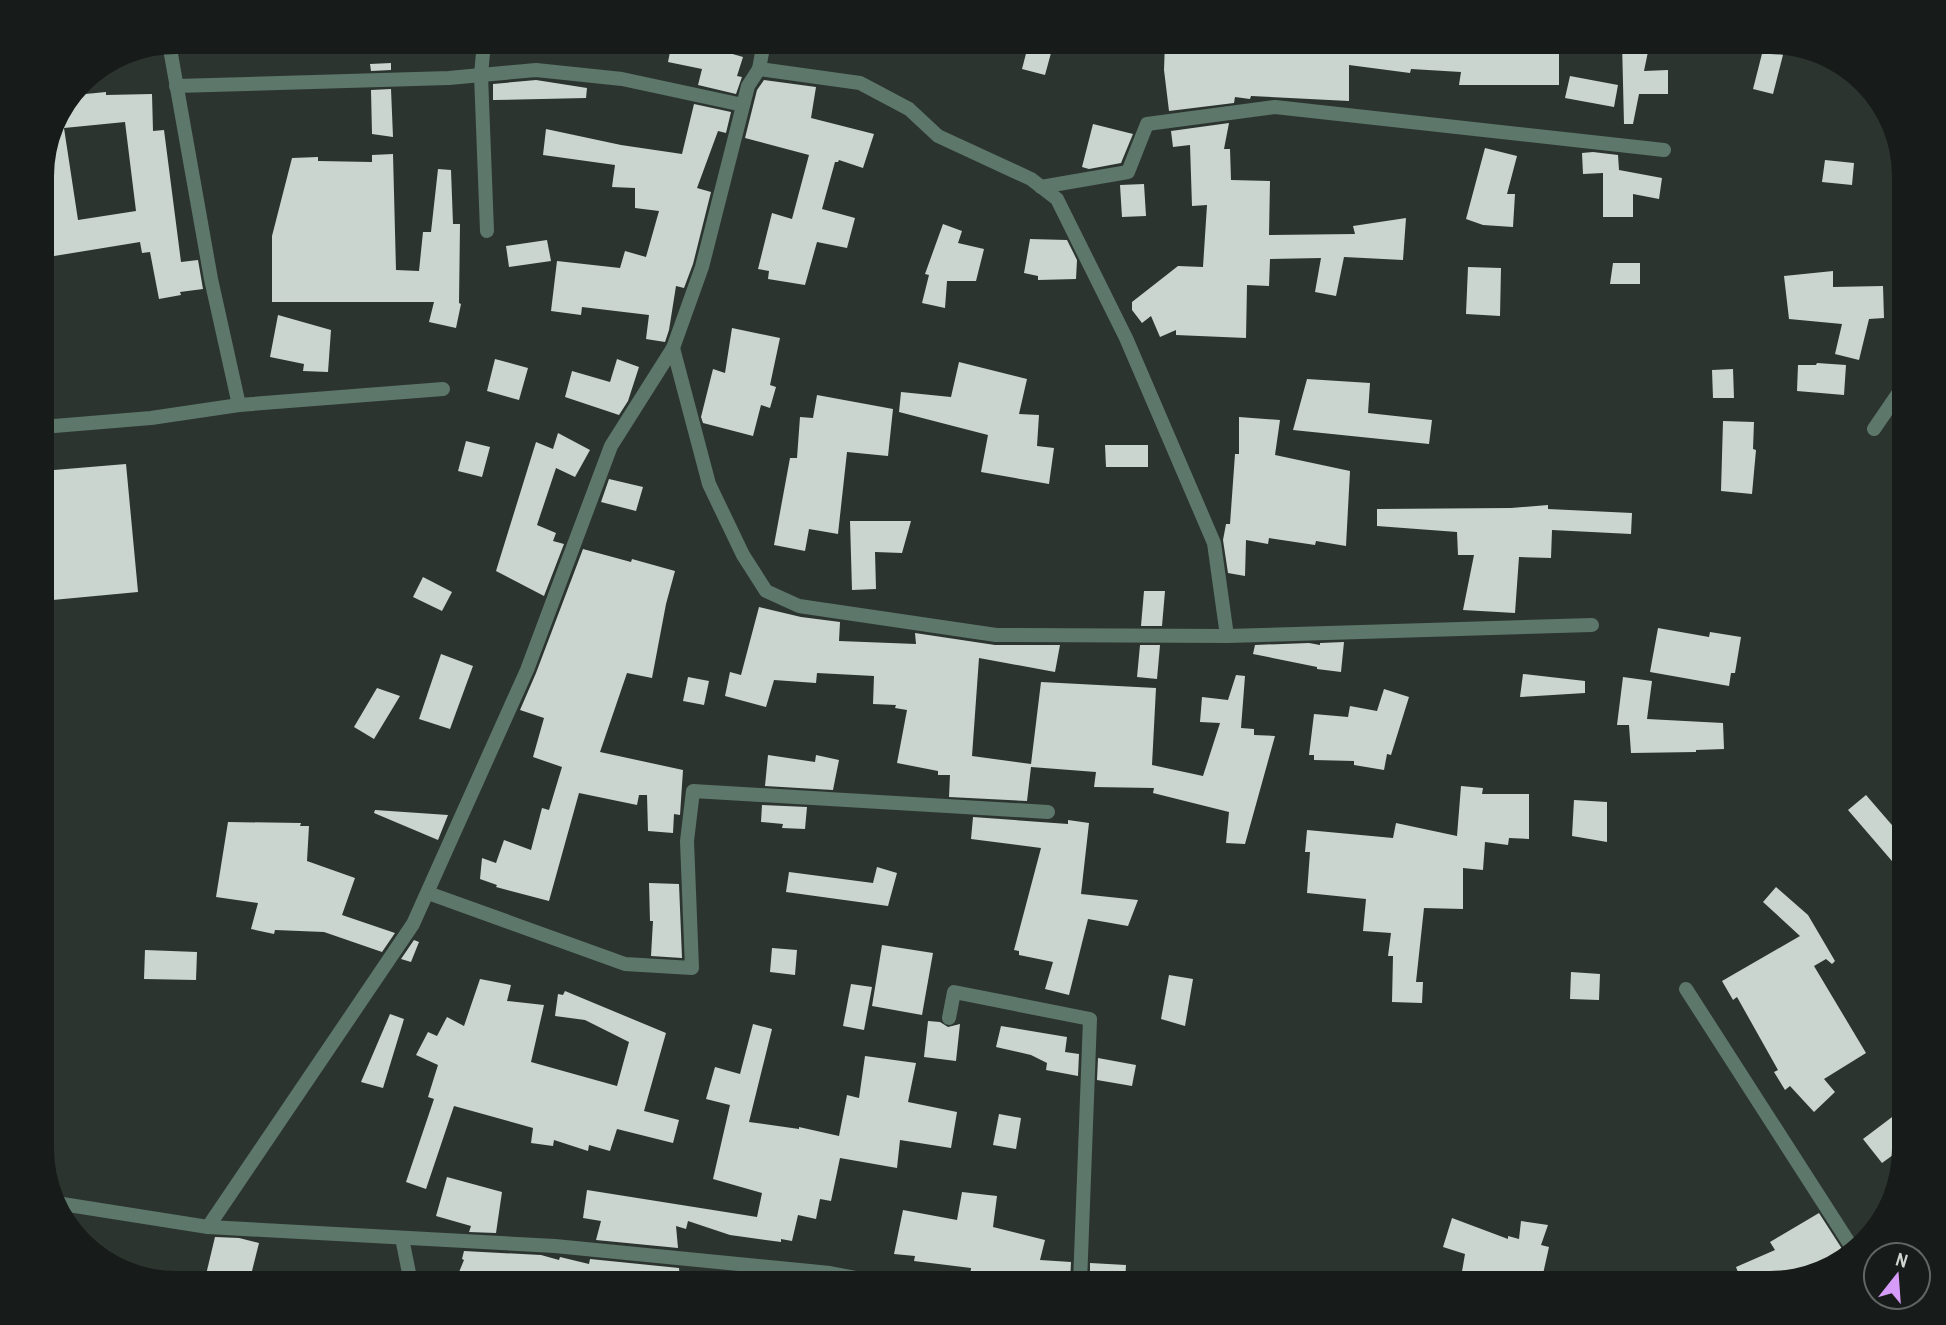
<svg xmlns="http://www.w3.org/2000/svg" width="1946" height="1325" font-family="'Archivo Narrow',sans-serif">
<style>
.building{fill:#cad5cf;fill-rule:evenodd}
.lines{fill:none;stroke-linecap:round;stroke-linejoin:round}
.minor{stroke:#5d776a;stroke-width:14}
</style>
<rect width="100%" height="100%" fill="#2c3430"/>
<!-- building -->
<g class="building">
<path d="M672,42h19l52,15 -6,19 5,1 -6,17 -38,-9 4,-16 -34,-7z"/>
<path d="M1029,42h25l-9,33 -23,-6z"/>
<path d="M1165,42l66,3v-3h149l72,12v-9l55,2v4h52v34h-100l2,-13 -50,-3 -1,4 -61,-8v36l-98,-5 -1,3 -15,-2 -1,6 -65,8 -5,-41z"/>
<path d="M1622,42h28l-6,29 24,-1v24h-29l-6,30h-9z"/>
<path d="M1765,42l20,5 -12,47 -20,-5z"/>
<path d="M391,63v7l-20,1 -1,-7z"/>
<path d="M1570,76l48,9 -4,22 -49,-9z"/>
<path d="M536,80l51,8 -1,10 -93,2v-16z"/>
<path d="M764,80l52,7 -5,31 63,16 -11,34 -24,-8 -1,2h-3l-13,47 33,9 -8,30 -30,-6 -12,43 -37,-6 1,-8 -11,-2 14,-56 20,6 17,-64 -64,-17 12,-48z"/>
<path d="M391,89l2,48 -21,-3 -1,-44z"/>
<path d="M106,92v3l46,-1 1,37 11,-1 17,132 17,-2 5,29 -23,3 1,3 -22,4 -9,-47 -8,1 -2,-11 -98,16v-90l33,-73zM125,122l11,89 -58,9 -14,-92z"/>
<path d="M694,104l37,8 -5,21 -8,-2 -21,57 14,4 -18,72 -9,24 -8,-2 -7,44 -4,12 -19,-3 3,-24 -67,-8 -1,8 -30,-4 6,-50 63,7 5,-17 21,6 13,-46 -24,-3v-20l-23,-1 3,-22 -72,-10 3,-26 75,16 61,9z"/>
<path d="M1229,123l-5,26h6l1,31 39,1 -1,54 86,-1 -2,-8 53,-8 -3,42 -59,-3 -8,39 -21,-4 6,-34 -51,1 -1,27 -22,-1 -1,53 -70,-3v-5l-16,7 -9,-21 -9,7 -10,-13v-8l46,-36 25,1 4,-62 -15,1 -2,-61 -17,2 -2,-16z"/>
<path d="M1093,124l40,10 -12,29 -32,6 -7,-2z"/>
<path d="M1485,148l32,8 -10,38h8l-2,33 -30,-2 -17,-6z"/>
<path d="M1593,152l25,3 1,15 43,8 -3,21 -26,-5v23h-30v-44l-20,1 -1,-21z"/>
<path d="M393,154l3,116 23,1 4,-39h8l7,-63 13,1 2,54h7l-1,79 2,1 -5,24 -27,-6 5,-20h-162v-66l20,-78 26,-1v4l54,1v-7z"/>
<path d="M1825,160l29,3 -2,22 -30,-3z"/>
<path d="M1144,184l2,32 -24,1 -2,-32z"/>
<path d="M943,224l19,7 -4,12 26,6 -8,32h-29l-2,27 -23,-5 7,-28 -4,-1z"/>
<path d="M1030,239l37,1 10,20 -1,19 -38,1v-4l-14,-3z"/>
<path d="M547,240l4,21 -42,6 -3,-21z"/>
<path d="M1613,263h27v21h-30z"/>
<path d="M1468,267l33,1 -1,48 -34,-2z"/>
<path d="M1833,271v16l50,-1 1,32 -15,1 -10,41 -24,-6 7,-30 -53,-5 -5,-43z"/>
<path d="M278,315l53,15 -3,42 -25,-1 1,-7 -34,-7z"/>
<path d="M732,328l48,10 -10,47 6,2 -6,21 -9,-3 -8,31 -50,-13 -2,-6 12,-48 12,4z"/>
<path d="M495,359l33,9 -9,32 -32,-9z"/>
<path d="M617,359l22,8 -11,34 -9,14 -54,-18 7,-26 38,11z"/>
<path d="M959,362l68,17 -8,35 20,1 -2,31 17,2 -5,36 -68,-12 7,-37 -89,-23 2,-20 50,5z"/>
<path d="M1817,363l29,2 -2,30 -47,-4 1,-26h18z"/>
<path d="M1733,369l1,29h-21l-1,-28z"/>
<path d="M1307,379l63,4 -2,30 64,7 -3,24 -136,-14z"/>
<path d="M817,395l76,14 -5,47 -41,-4 -9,82 -29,-5 -4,22 -31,-6 16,-87h7l3,-41 13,1z"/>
<path d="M1239,417l41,3 -5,35 75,16 -4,75 -30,-5 -1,4 -46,-7 -1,6 -22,-4 -1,36 -17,-3 -5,-33 3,-16h4l5,-70h4z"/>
<path d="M1723,421l31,1 -1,27 3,1 -4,44 -31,-3z"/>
<path d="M558,433l32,17 -15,27 -19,-9 -19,57 19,8 -3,8 11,3 -20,52 -48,-25 40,-129 17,7z"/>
<path d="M466,441l24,6 -8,30 -24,-6z"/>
<path d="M1105,445h43v22h-42z"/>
<path d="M126,464l12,128 -96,9v-130z"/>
<path d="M609,479l34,8 -7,24 -35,-9z"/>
<path d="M1548,505v4l84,4 -1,21 -79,-4 -1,28 -32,-1 -4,56 -52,-3 11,-55h-16l-1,-23 -80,-6v-17l134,-1z"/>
<path d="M850,521h61l-9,32 -27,-1 1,37 -24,1z"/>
<path d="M583,549l48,13 1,-3 43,12 -9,33 -14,74 -25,-5 -27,79 83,18 -3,45 -6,-1 -1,19 -25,-2 -1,-36h-8l-2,10 -58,-12 -30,108 -53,-14 1,-2 -17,-6 2,-21 14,5 8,-23 27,10 11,-42 7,2 13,-43 -29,-10 11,-39 -24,-8 16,-37z"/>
<path d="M423,577l29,15 -10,19 -29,-14z"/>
<path d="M1144,591h21l-3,35h-21z"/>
<path d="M759,607l42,10 39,5 -1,19 77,3 -1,-11 80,12h65l-5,27 -76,-14 -7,98 59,8 10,-82 115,6 -4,77 51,11 17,-53 -20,-1 2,-25 26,3 8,-25 9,1 -4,52 13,1v6l21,1 -30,108 -19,-1 3,-31 -76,-19 1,-5 -60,-1 2,-15 -65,-5 -4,34 -78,-4 1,-22h-12v-4l-41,-8 10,-53 -12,-2 1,-3 -23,-1 1,-28 -57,-3 -1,10 -42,-3 -8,27 -41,-11 5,-24 11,3z"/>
<path d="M1658,628l51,9 1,-5 31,5 -6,36h-4l-2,13 -79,-14z"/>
<path d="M1344,642l-3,30 -24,-3v-2l-64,-13 2,-9 54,-2 11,2v-2z"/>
<path d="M1140,645h20l-3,34 -20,-2z"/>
<path d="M441,654l32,12 -23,63 -31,-10z"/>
<path d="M1523,674l62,7v12l-65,4z"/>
<path d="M688,677l21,4 -5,24 -21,-4z"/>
<path d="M1623,677l29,4 -5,38 76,4 1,26 -28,1v2l-65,1 -2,-28h-12z"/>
<path d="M377,688l23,8 -26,43 -20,-12z"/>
<path d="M1384,689l25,8 -18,58 -4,-1 -3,16 -30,-5v-4l-40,-1v-5h-5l5,-41 34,3 2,-11 27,5z"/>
<path d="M768,755l47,7 1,-7 23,5 -6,30 -68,-4z"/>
<path d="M1461,786l22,2 -1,6h47v45l-20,-1 -1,7 -23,-3 -2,28 -20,-2v41l-39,-1 -8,74h7l-1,21 -30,-1 1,-46h-5l3,-23 -28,-2 3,-32 -59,-6 3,-41h-5l2,-22 86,8 3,-15 61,13z"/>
<path d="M1866,795l38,44v36l-56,-65z"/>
<path d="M1574,800l33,2v40l-35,-6z"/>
<path d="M762,805l45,2 -2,22 -23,-1 1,-4 -22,-2z"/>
<path d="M375,810l73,5 -10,25 -64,-27z"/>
<path d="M973,817l95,7v-4l21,3 -8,71 57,6 -10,26 -40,-7 -19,76 -24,-6 8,-27 -34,-7v-4l-5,-1 27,-102 -70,-9z"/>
<path d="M228,822l73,1 -1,3h9l-2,35 48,17 -13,37 53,18 -13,19 -58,-20 -49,-2 -1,4 -23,-5 7,-26 -42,-6z"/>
<path d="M877,867l20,6 -9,33 -102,-14 3,-20 84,11z"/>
<path d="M649,883l30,1 3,74 -31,-2 2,-35h-3z"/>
<path d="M1776,887l32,28 27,46 -3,3 -6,-5 -12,7 52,87 -42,26 11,13 -21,20 -24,-26 -5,4 -11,-18 4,-2 -41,-73 -4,3 -11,-19 78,-45 -37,-34z"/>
<path d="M414,940l5,2 -8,20 -10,-3z"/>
<path d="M882,945l51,8 -11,62 -50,-9z"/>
<path d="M772,948l25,2 -2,25 -25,-3z"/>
<path d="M145,950l52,2 -1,28 -52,-1z"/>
<path d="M1571,972l29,2 -1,26 -29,-1z"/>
<path d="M1169,975l24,4 -8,47 -24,-7z"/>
<path d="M480,979l31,6 -4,16 37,4 -13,57 86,24 12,-44 -44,-22 -30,-4 3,-22 5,1 2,-4 101,42 -22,78 35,9 -6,23 -56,-14 -7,22 -21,-6 -1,6 -34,-11 -1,6 -22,-3 2,-15 -79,-22 -28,83 -20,-7 28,-83 -6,-2 10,-32 -22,-10 12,-23 9,4 10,-19 17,9z"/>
<path d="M851,984l21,3 -8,43 -21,-4z"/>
<path d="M390,1014l14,5 -21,69 -22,-6z"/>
<path d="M928,1021l12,1 8,5 12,-3 -4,37 -32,-4z"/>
<path d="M753,1024l19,5 -23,93 50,7v-2l40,9 8,-41 12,3 6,-42 51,7 -8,39 49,10 -6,36 -51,-8 -3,28 -57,-10 -9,43 -11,-2 -4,20 -18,-4 -6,26 -11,-2v3l-51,-7 -42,-14 -2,8 -10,-3 2,22 -82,-8 5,-19 -18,-3 4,-28 170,27 5,-24 -49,-14 17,-74 -24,-6 9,-32 25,7z"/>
<path d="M1001,1026l66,11 -2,15 14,2 -1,22 -32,-6 1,-7 -16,-8 -35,-8z"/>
<path d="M1098,1058l38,7 -4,21 -35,-6z"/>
<path d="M1904,1108v39l-22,16 -19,-24z"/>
<path d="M999,1114l22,4 -5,31 -23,-4z"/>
<path d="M447,1177l55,15 -6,41 -27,-1 2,-6 -35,-10z"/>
<path d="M962,1192l35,4 -4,31 52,13 -5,20 31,2 -1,21h-50l-50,-6 1,-9 -57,-7 1,-5 -21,-2 9,-44 54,10z"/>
<path d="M1819,1213l27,42 -16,14 -60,14h-28l-6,-16 39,-17 -5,-8z"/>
<path d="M1452,1218l56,21v-3l11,3 2,-18 27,4 -7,20 8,2 -8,36h-81l5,-29 -22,-7z"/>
<path d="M215,1237l24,1 20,5 -10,40h-45z"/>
<path d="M464,1251l77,4 18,5 1,-3 29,7 1,-5 89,9 1,11 -42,4h-166l-15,-6 7,-17 -2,-1z"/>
<path d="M1090,1263l36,2 -1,18h-35z"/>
</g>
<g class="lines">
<!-- minor -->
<g class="minor">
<path d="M484,42l-3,33 6,156"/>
<path d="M169,43l42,236 28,126"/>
<path d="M759,69l101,14 49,26 29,27 93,43 26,20 69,139 88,205 13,93"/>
<path d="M176,86l273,-8 87,-8 86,9 121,26"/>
<path d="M1041,187l87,-15 19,-48 128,-17 389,43"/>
<path d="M673,348l36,136 34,71 23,36 33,15 197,29 231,1 365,-11"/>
<path d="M42,427l109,-9 88,-13 204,-16"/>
<path d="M1874,429l30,-44"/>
<path d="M428,893l197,71 67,4 -5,-127 6,-50 355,21"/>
<path d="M1686,989l167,260"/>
<path d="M949,1018l5,-26 136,27 -10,264"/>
<path d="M56,1203l152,24 347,19 275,27 52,10"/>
<path d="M208,1227l205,-303 114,-254 84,-224 62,-98 29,-81 46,-181 11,-17 5,-27"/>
<path d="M402,1238l9,45"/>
</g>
</g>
<!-- crop -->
<path d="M0 0H1946V1325H0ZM176 54H1770A122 122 0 0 1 1892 176V1149A122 122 0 0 1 1770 1271H176A122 122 0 0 1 54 1149V176A122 122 0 0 1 176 54Z" fill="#171b19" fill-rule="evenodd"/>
<!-- north arrow -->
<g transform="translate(1897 1276) rotate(17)"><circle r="33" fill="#171b19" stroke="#616563" stroke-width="2"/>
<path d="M0-5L12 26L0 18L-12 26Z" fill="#d79bf9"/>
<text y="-10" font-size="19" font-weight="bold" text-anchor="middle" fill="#d0d5d2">N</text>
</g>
</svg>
